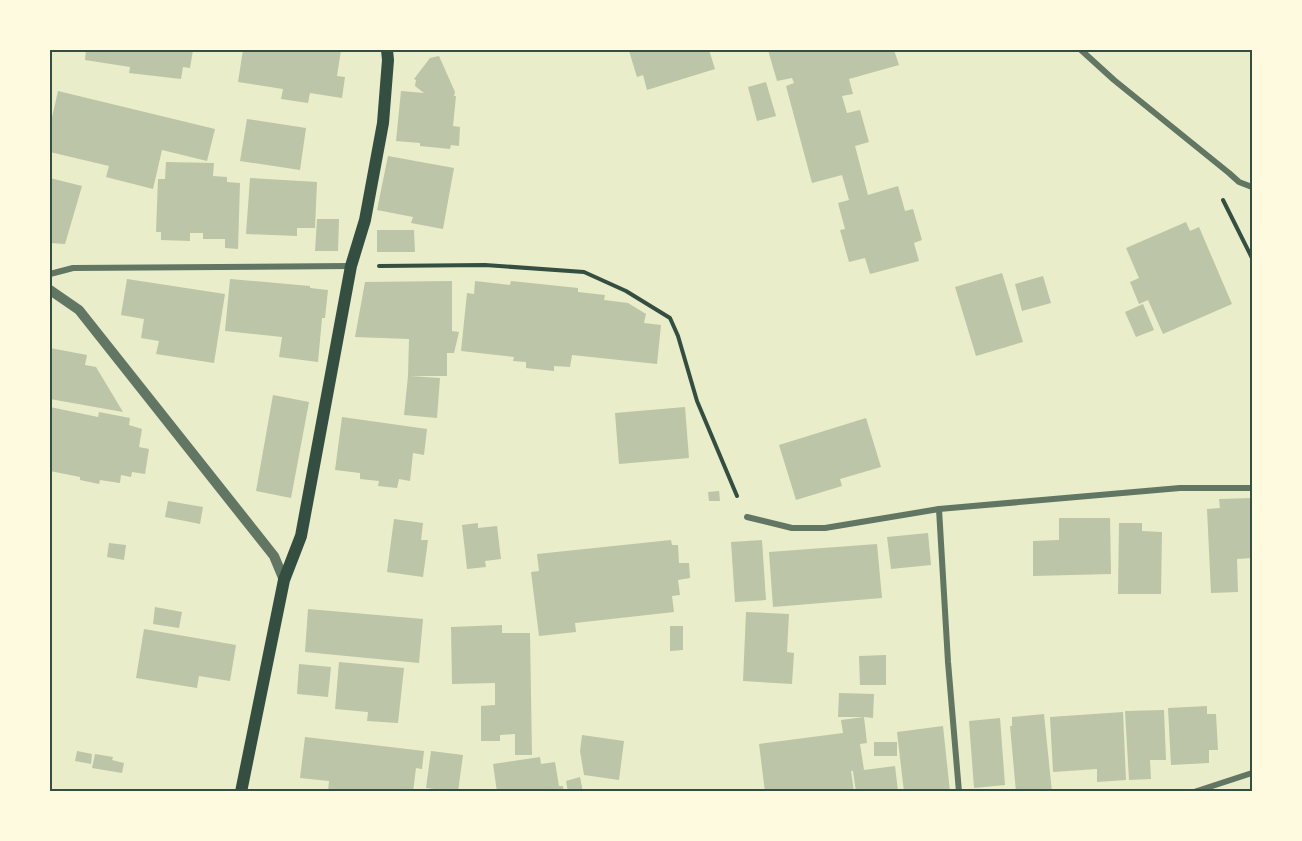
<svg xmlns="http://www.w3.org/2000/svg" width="1302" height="841" font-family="'Work Sans',sans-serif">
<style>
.building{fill:#bcc5a7}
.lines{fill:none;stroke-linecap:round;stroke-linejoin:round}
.path{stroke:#344e41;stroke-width:4}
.minor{stroke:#617663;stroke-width:6}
.tertiary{stroke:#617663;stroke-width:10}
.secondary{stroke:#344e41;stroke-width:12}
.neatline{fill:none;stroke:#344e41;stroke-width:2}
</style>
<rect width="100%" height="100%" fill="#e9edc9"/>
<!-- building -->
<g class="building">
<path d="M86,50h107l-3,18 -7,-1 -2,12 -52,-6 1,-6 -45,-7z"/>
<path d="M243,50h98l-4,26 8,1 -3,21 -32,-5 -2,10 -27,-4 2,-10 -45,-7z"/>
<path d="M634,50h75l6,19 -68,21 -4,-15 -6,2 -8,-26z"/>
<path d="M768,50h126l5,15 -50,14 4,15 -11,2 5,17 13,-3 9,32 -14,4 13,49 30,-9 7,25 8,-2 9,31 -8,3 5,18 -49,13 -5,-16 -16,4 -9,-32 5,-1 -7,-26 11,-3 -7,-25 -30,8 -26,-97 8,-3 -2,-5 -15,3z"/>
<path d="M439,56l16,36 -1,4h2l-3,30 7,1 -1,19 -8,-1 -1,4 -30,-3v-3l-24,-2 5,-50 23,2 -9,-7 1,-6 -2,-1 16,-21z"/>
<path d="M766,82l10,34 -19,5 -9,-34z"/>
<path d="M58,91l157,38 -8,32 -45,-11 -9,39 -47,-12 3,-11 -59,-14v-26z"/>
<path d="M247,119l59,9 -6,42 -60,-9z"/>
<path d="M388,156l66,12 -11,61 -32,-6 2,-6 -36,-7z"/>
<path d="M166,162l48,1 -1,13 14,1v5l13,1 -2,66 -13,-1v-9h-22v-6h-13v8l-29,-1v-8h-5l2,-53h7z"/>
<path d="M50,178l32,8 -17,58 -15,-1z"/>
<path d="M250,178l67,4 -2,46h-18v8l-51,-2z"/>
<path d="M317,219h22l-1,32h-23z"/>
<path d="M1186,222l4,9 9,-4 33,77 -69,30 -15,-34 -9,4 -9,-22 9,-4 -13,-30z"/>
<path d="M377,230h37l1,22h-38z"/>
<path d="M1002,273l21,69 -47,14 -21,-69z"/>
<path d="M1043,276l8,27 -29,8 -7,-27z"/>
<path d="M127,279l98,15 -11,69 -58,-9 3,-13 -18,-3 3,-19 -23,-4z"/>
<path d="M230,279l80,7v2l18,2 -3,28h-3l-4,44 -39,-5 3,-20 -57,-6z"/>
<path d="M452,281v50l7,1 -5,21h-7v23h-37l30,2 -3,40 -33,-3 4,-39 1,-37 -54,-2 10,-55z"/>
<path d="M475,281l35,4 1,-4 67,7v4l27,3 -1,5 24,3 18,11 -2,9 17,2 -4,39 -85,-9 -2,12 -16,-1v5l-28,-3v-6l-13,-1 1,-4 -53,-6 6,-58 7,1z"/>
<path d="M1143,304l11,26 -18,7 -11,-25z"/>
<path d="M50,348l37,7 -2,10 11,2 27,45 -73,-13z"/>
<path d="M273,395l36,7 -18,96 -35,-7z"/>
<path d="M50,407l48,10 1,-5 31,6 -1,7 13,4 -3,18 10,2 -4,25 -13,-2 -1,5 -10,-2 -1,8 -20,-3 -1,4 -19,-4v-3l-30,-6z"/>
<path d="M685,407l4,51 -70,6 -4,-51z"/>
<path d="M342,417l85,12 -3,26 -11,-2 -3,28 -11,-2 -2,9 -19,-2 1,-5 -19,-2v-6l-25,-3z"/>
<path d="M866,418l15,49 -41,12 2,7 -46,14 -17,-55z"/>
<path d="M719,491l1,10h-11l-1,-9z"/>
<path d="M1252,498v60l-15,1 1,33 -27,1 -4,-84 13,-1 -1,-9z"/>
<path d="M168,501l35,6 -3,17 -35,-7z"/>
<path d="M1059,518h51l1,56 -78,2v-35l26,-1z"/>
<path d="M394,519l29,4 -2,17h7l-5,37 -36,-5z"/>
<path d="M478,523v5l19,-2 4,33 -16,2 1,6 -19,2 -5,-44z"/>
<path d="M1119,523h23v8l20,1 -1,62h-43z"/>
<path d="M928,533l3,32 -40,4 -4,-32z"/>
<path d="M671,540l1,5h6l1,18h10l1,15 -12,2 2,15 -8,1 2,16 -99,11 1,9 -37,4 -8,-64 8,-1 -2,-17z"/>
<path d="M762,540l4,60 -31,2 -4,-60z"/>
<path d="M109,543l17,2 -2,15 -17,-3z"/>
<path d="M877,544l5,54 -109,9 -4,-55z"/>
<path d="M155,607l27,5 -3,16 -26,-4z"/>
<path d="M308,609l115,10 -4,44 -114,-11z"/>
<path d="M746,612l43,2 -2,38 7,1 -2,31 -49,-3z"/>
<path d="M502,625v8h28l2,122h-17v-21l-15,1v6h-19v-35l14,-1v-22l-43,1 -1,-57z"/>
<path d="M670,626h13v24l-13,1z"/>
<path d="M144,629l92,16 -6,36 -31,-5 -2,12 -61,-10z"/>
<path d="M886,655v30h-26l-1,-29z"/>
<path d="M339,662l65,6 -6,55 -31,-2 1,-9 -33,-3z"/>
<path d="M299,664l32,3 -3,30 -31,-3z"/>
<path d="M839,693l35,1 -1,24 -9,-1 3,26 -7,1 4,26 31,-4 3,25 -42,1 -3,-21h-2l3,21h-89l-6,-48 84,-11 -2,-13 23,-3h-26z"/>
<path d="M1207,706v8h9l2,36h-9v13l-38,2 -3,-57z"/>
<path d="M1164,710l2,50h-16l1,19 -22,1 -4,-69z"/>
<path d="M1123,712l3,68 -29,2v-13l-44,3 -3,-55z"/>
<path d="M1044,714l8,78h-36l-6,-66h2v-9z"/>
<path d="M1000,718l5,67 -31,3 -5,-67z"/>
<path d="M943,726l7,66h-46l-7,-60z"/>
<path d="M582,735l42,6 -5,39 -35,-5 -4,-24z"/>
<path d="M305,737l119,14 -2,18 -6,-1 -3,24h-85l1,-11 -29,-3z"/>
<rect x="874" y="742" width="23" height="14"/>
<path d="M77,751l15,3 -1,10 -16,-3z"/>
<path d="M431,751l32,4 -5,37 -32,-4z"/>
<path d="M95,754l18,3 -1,3 12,3 -2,10 -30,-5z"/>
<path d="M540,757l1,7 14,-2 4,24h4l1,6h-67l-4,-28z"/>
<path d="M580,777l3,15h-15l-2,-11z"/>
</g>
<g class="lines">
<!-- path -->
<g class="path">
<path d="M1223,200l29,58"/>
<path d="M379,266l106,-1 99,7 42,19 44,27 8,18 19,65 40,95"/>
</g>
<!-- minor -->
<g class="minor">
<path d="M1081,50l33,30 115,93 10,9 13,5"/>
<path d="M50,274l23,-6 278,-2"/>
<path d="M939,509l9,153 11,130"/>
<path d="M747,517l45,11h33l114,-19 241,-21h72"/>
<path d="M1194,792l58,-19"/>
</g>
<!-- tertiary -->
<path class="tertiary" d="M50,290l29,20 195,246 10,24"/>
<!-- secondary -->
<path class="secondary" d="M241,792l43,-212 17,-44 50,-270 14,-46 18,-97 5,-63 -1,-10"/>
</g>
<!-- border -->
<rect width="1302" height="841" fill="none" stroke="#fefae0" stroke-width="102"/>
<rect x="51" y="51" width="1200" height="739" class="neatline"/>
</svg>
